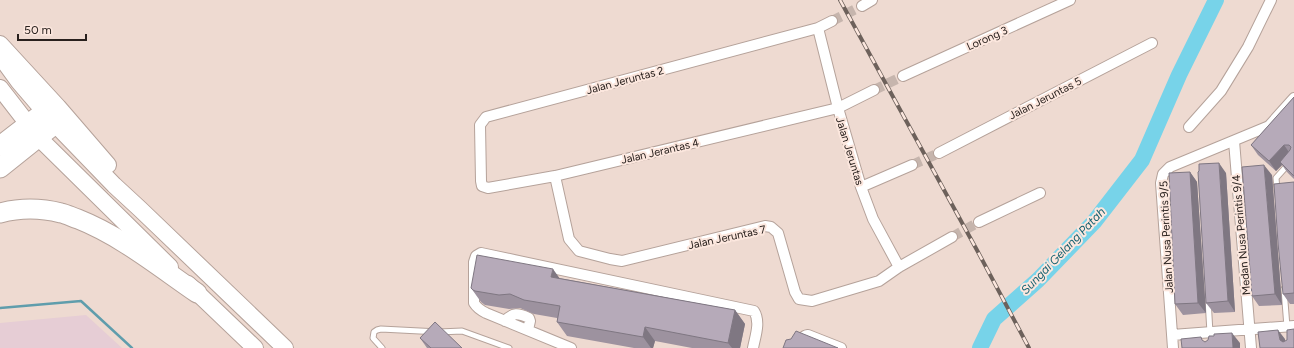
<svg xmlns="http://www.w3.org/2000/svg" width="1294" height="348" font-family="Figtree,sans-serif">
	<style>
		.industrial { fill: #e6cdd5 }
		.lines { fill: none; stroke-linecap: round; stroke-linejoin: round }
		.stream { stroke: #5f9dac; stroke-width: 2.5 }
		.river { stroke: #77d3e9; stroke-width: 16 }
		.street-tunnel { stroke: #c6b5ad; stroke-width: 10; stroke-dasharray: 10 5; stroke-linecap: butt }
		.lane-casing { stroke: #b5a29a; stroke-width: 7 }
		.street-casing { stroke: #b5a29a; stroke-width: 12 }
		.primary-casing { stroke: #b5a29a; stroke-width: 18 }
		.highway-casing { stroke: #b5a29a; stroke-width: 21 }
		.lane { stroke: #fff; stroke-width: 5 }
		.street { stroke: #fff; stroke-width: 10 }
		.primary { stroke: #fff; stroke-width: 16 }
		.highway { stroke: #fff; stroke-width: 19 }
		.rail-casing { stroke: #6d615b; stroke-width: 4 }
		.rail { stroke: #fce7de; stroke-width: 2.5; stroke-dasharray: 8; stroke-linecap: butt }
		.wall { fill: #9d929f }
		.shaded-wall { fill: #7f7782 }
		.building { fill: #b6aab9; stroke: #7f7782 }
		.labels { text-anchor: middle; stroke-width: 4; stroke-linejoin: round; paint-order: stroke }
		.street-label { font-size: 11px; fill: #28201d; stroke: #fce7de }
		.water-label { font-size: 12px; font-style: italic; fill: #166271; stroke: #fce7de }
	</style>
	<rect width="100%" height="100%" fill="#eedad1"/>
	<!-- industrial -->
	<path class="industrial" d="M86,315L122,348H0V323Z"/>
	<g class="lines">
		<!-- stream -->
		<path class="stream" d="M0,308L81,301L132,348"/>
		<!-- river -->
		<path class="river" d="M980,348L994,319L1038,280L1094,222L1142,160L1179,75L1216,0"/>
		<!-- street-tunnel -->
		<path class="street-tunnel" d="M832,21L862,6
			M874,90L903,76
			M912,165L939,153
			M952,237L979,222"/>
		<defs>
			<path id="lane" d="M1277,190L1276,178L1294,158
				M1284,289L1287,327
				M1208,299L1210,333
				M382,348L373,338L374,332L377,330L381,329L439,332L462,331L509,348"/>
			<path id="street" d="M862,6L872,0
				M832,21L818,28L486,117L480,125L481,181L482,186L488,188L555,176L838,108L874,90
				M818,28L838,108L861,187L873,219L899,267
				M903,76L1070,0
				M1189,127L1221,91L1248,47L1271,0
				M1234,141L1251,348
				M939,153L1152,43
				M555,176L569,239L579,251L610,259L622,261L765,226L771,227L778,233L795,292L799,299L812,301L879,281L899,267L952,237
				M861,187L912,165
				M979,222L1040,193
				M505,321C513,312 518,313 529,318L530,321L528,330
				M1172,335L1294,326
				M571,348L486,313C480,310 477,308 474,303V262L476,256L481,253L754,311C761,322 755,337 753,348
				M797,348C800,342 801,336 808,335L841,348
				M1173,348L1161,183L1163,174L1170,167L1269,126L1294,98"/>
			<path id="primary" d="M0,44L58,107L108,165
				M0,56L19,82L55,124L114,185L140,209L285,348
				M0,88L38,137L170,267
				M188,284L255,348"/>
			<path id="highway" d="M0,146L44,112
				M0,168L55,124
				M0,213C19,208 41,208 61,213C66,214 72,217 78,219C121,236 159,267 197,293"/>
		</defs>
		<!-- lane casing -->
		<use href="#lane" class="lane-casing"/>
		<!-- street casing -->
		<use href="#street" class="street-casing"/>
		<!-- primary casing -->
		<use href="#primary" class="primary-casing"/>
		<!-- highway casing -->
		<use href="#highway" class="highway-casing"/>
		<!-- lane -->
		<use href="#lane" class="lane"/>
		<!-- street -->
		<use href="#street" class="street"/>
		<!-- primary -->
		<use href="#primary" class="primary"/>
		<!-- highway -->
		<use href="#highway" class="highway"/>
		<defs>
			<path id="rail" d="M840,0L978,252L1029,348"/>
		</defs>
		<!-- rail casing -->
		<use href="#rail" class="rail-casing"/>
		<!-- rail -->
		<use href="#rail" class="rail"/>
	</g>
	<!-- wall -->
	<path class="wall" d="M1294,97V179L1287,172L1282,165L1276,171L1258,155L1251,145Z
		M1190,172L1197,182L1206,313L1183,315L1175,304Z
		M1226,173L1235,312L1214,313L1206,303Z
		M1272,175L1282,305L1259,306L1252,296Z
		M1294,182V304H1290L1283,294Z
		M559,278L735,310L745,324L740,348H692L655,341L653,348H634L567,336L557,322V318L534,314L520,308L509,309L485,305L481,302L471,288Z
		M420,338L462,348H427Z"/>
	<!-- shaded-wall -->
	<path class="shaded-wall" d="M1284,145L1291,155L1280,162L1282,165L1276,171L1269,161Z
		M1219,163L1226,173L1235,312L1228,301Z
		M1264,165L1272,175L1282,305L1275,294Z
		M1190,172L1197,182L1206,313L1198,303Z
		M553,269L563,283L551,277Z
		M735,310L745,324L740,348H732L728,343Z
		M645,327L655,341L653,348H651L643,337Z
		M1278,330L1285,339L1286,348L1280,340Z
		M1232,333L1240,343V348H1233Z"/>
	<!-- building -->
	<path class="building" d="M1294,97V176L1280,162L1290,150L1291,147L1289,145H1284L1269,161L1251,145Z
		M1219,163L1228,301L1206,303L1198,172L1199,171V164Z
		M1264,165L1275,294L1252,296L1242,167Z
		M1190,172L1198,303L1175,304L1169,173Z
		M1294,182V293L1283,294L1278,243L1274,184Z
		M477,255L553,269L551,277L735,310L728,343L645,327L643,337L557,322L560,306L524,300L510,294L499,295L475,291L473,290L471,288Z
		M435,322L462,348H431L420,338Z
		M1294,329V348H1260L1258,332L1278,330L1280,340L1283,342L1287,340V330Z
		M796,331L838,348H783L786,340L791,339Z
		M1232,333L1233,348H1182L1181,339L1201,337L1202,340L1205,342L1208,340L1209,336H1214V334Z"/>
	<g class="labels">
		<!-- street labels -->
		<g class="street-label">
			<text transform="translate(987 38) rotate(-24)" y="4">Lorong 3</text>
			<text transform="translate(625 80) rotate(-15)" y="4">Jalan Jeruntas 2</text>
			<text transform="translate(1045 98) rotate(-27)" y="4">Jalan Jeruntas 5</text>
			<text transform="translate(660 151) rotate(-13)" y="4">Jalan Jerantas 4</text>
			<text transform="translate(850 151) rotate(73)" y="4">Jalan Jeruntas</text>
			<text transform="translate(1241 235) rotate(-95)" y="4">Medan Nusa Perintis 9/4</text>
			<text transform="translate(727 237) rotate(-12)" y="4">Jalan Jeruntas 7</text>
			<text transform="translate(1166 237) rotate(-93)" y="4">Jalan Nusa Perintis 9/5</text>
		</g>
		<!-- water labels -->
		<g class="water-label">
			<text transform="translate(1063 251) rotate(-46)" y="4">Sungai Gelang Patah</text>
		</g>
	</g>
	<!-- scale -->
	<path d="M18 34v6h68v-6" fill="none" stroke="#28201d" stroke-width="2"/>
	<text x="24" y="34" font-size="12" fill="#28201d" stroke="#fce7de" stroke-width="3" paint-order="stroke">50 m</text>
</svg>
